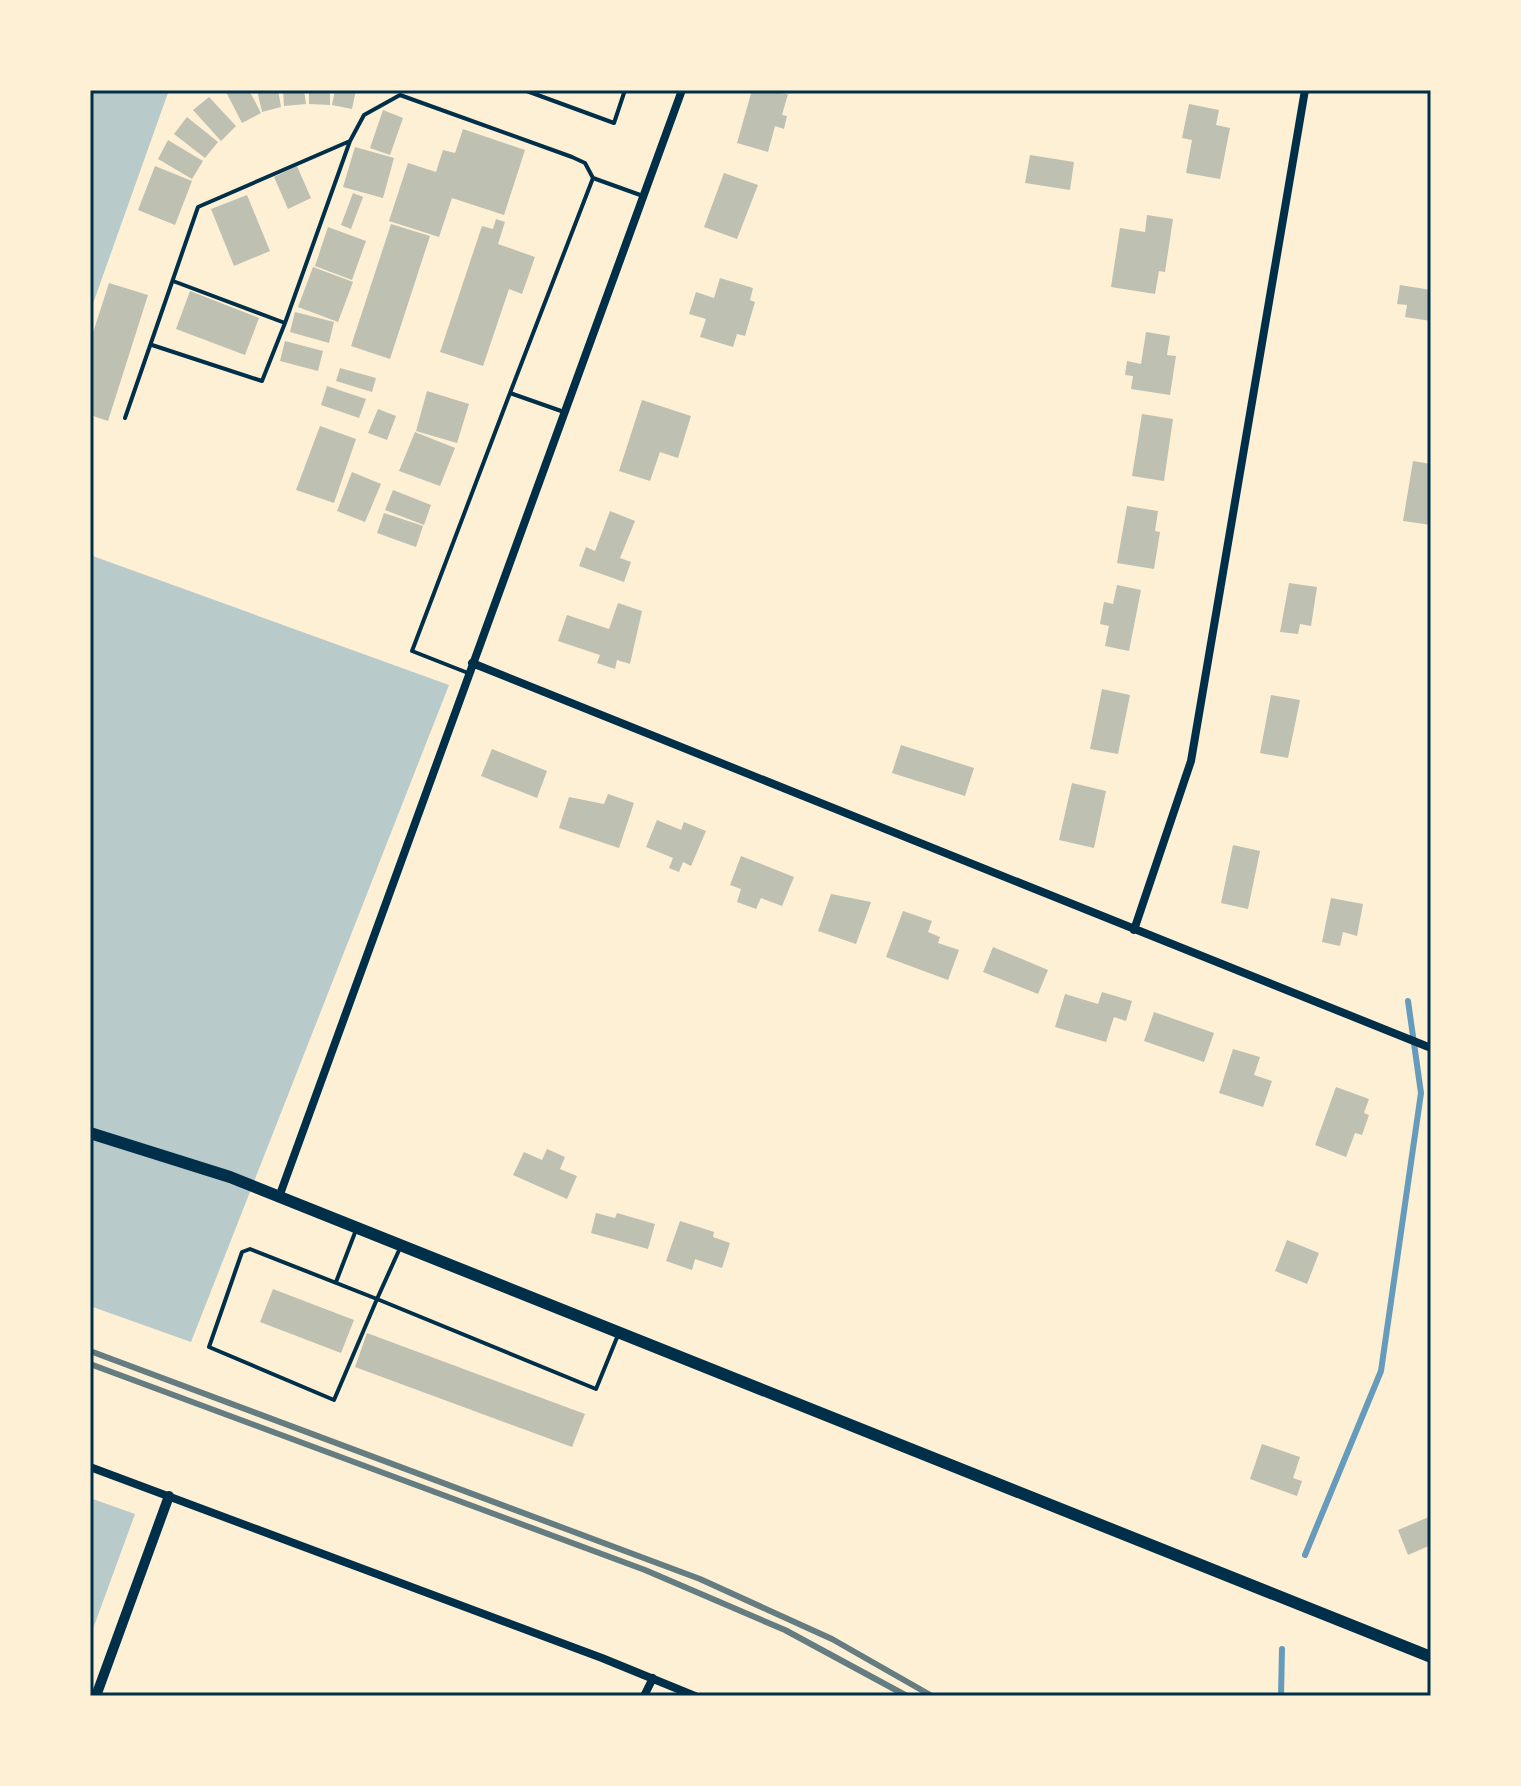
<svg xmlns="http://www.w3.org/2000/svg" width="1521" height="1786" font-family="'Exo 2',sans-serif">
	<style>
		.green { fill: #b9caca }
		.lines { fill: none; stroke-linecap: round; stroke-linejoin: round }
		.stream { stroke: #669bbc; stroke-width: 6 }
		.building { fill: #bec0b2 }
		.service { stroke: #003049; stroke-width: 4 }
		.minor { stroke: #003049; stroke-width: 8 }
		.tertiary { stroke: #003049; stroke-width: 10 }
		.secondary { stroke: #003049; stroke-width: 12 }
		.rail { stroke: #657d81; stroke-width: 6 }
		.neatline { fill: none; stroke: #003049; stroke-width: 3 }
	</style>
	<rect width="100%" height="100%" fill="#fdf0d5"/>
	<!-- green -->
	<path class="green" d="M90,90H169L90,312Z
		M90,555L449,685L191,1342L90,1306Z
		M90,1498L135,1514L90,1637Z"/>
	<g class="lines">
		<!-- stream -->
		<path class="stream" d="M1305,1555L1381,1371L1421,1093L1408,1001
			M1281,1696L1282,1649"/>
	</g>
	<!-- building -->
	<path class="building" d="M225,90H249L261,113L242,123Z
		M257,90H278L281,107L262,112Z
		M283,90H304L306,104L284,106Z
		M309,90H330V105L309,104Z
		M335,90H356L352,109L332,105Z
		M752,90L788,94L782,115L787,116L784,129L775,126L768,152L737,143Z
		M209,97L236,126L221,141L193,110Z
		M1189,104L1219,110L1216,125L1230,128L1220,179L1186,173L1192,140L1182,138Z
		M383,110L403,118L390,155L370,148Z
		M187,117L218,142L205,158L174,134Z
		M463,129L525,150L504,215L452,198L439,237L389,221L408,163L436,172L443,150L455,153Z
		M168,140L203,161L192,179L158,159Z
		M355,147L394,158L383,198L343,187Z
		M1030,155L1074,162L1070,190L1025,183Z
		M155,166L192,181L175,225L138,210Z
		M297,166L311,198L288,209L274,177Z
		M724,173L758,185L737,239L704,227Z
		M353,193L363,197L351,229L341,225Z
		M247,195L270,251L234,266L211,209Z
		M1147,215L1173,219L1165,272L1159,271L1155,294L1111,287L1120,228L1145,232Z
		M496,219L505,222L498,244L535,257L522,294L509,289L483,366L440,352L482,226L493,229Z
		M391,224L430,236L390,359L351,346Z
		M328,227L366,241L352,280L315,266Z
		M313,267L353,282L338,322L298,307Z
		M720,278L753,288L750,300L755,302L745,336L737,334L733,347L700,337L706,319L689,314L696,292L714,298Z
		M109,283L148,295L108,421L90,415V342Z
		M1400,285L1431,290V321L1405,317L1407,305L1397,304Z
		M190,291L259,318L245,355L176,329Z
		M295,312L334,322L329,343L290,332Z
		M1146,332L1170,336L1167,355L1176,356L1170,395L1131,389L1133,376L1125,375L1127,361L1141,364Z
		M285,341L323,351L318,371L280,361Z
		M340,368L376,378L372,392L336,381Z
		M327,386L366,399L359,418L321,405Z
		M427,391L469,404L457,443L416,431Z
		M642,400L691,416L678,458L660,452L650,481L619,471Z
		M378,409L396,416L387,440L368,433Z
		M1142,414L1173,419L1164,481L1132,476Z
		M320,426L356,439L334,503L296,490Z
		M415,432L455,448L440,486L399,471Z
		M1413,461L1431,464V525L1403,521Z
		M352,472L381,484L365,522L337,511Z
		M393,490L431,505L424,525L385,510Z
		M1127,506L1158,511L1155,531L1160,532L1154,569L1117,563Z
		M610,511L635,521L620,558L631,562L624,582L579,566L586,547L595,551Z
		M384,513L423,526L416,547L377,533Z
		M1289,583L1317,587L1311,626L1300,624L1298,634L1280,632Z
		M1117,585L1141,590L1129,651L1105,646L1109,626L1100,624L1104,602L1113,604Z
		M618,603L642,611L630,664L617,660L615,669L597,663L600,655L558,641L567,615L609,629Z
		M1102,689L1130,695L1118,754L1090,749Z
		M1271,695L1300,700L1288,758L1260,753Z
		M901,745L974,768L965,796L892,773Z
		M492,749L547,771L537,798L481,776Z
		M1072,783L1106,791L1094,848L1059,840Z
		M608,794L634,803L619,848L559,828L569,797L604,804Z
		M657,820L681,830L684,822L706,831L691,866L683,862L679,872L669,868L673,858L646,847Z
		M1233,845L1260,851L1248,909L1221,903Z
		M741,856L794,877L782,906L761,898L756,909L737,902L741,889L730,885Z
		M831,894L871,902L856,944L818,931Z
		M1331,898L1363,904L1357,936L1343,932L1340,946L1322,942Z
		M903,911L932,921L928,932L940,937L938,943L959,950L948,980L886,957Z
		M993,947L1048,970L1038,994L983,972Z
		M1102,992L1132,1001L1126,1021L1114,1017L1106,1042L1055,1027L1065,994L1098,1004Z
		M1154,1012L1214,1033L1204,1062L1144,1041Z
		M1233,1049L1260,1057L1254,1075L1272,1081L1263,1107L1219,1093Z
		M1336,1087L1369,1099L1364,1113L1369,1115L1362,1135L1355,1133L1346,1157L1315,1145Z
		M547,1149L565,1157L560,1169L577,1176L567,1199L513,1175L524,1152L542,1160Z
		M596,1213L615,1218L617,1213L655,1224L648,1249L591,1233Z
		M680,1221L714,1232L713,1237L730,1243L722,1268L695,1259L692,1270L666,1261Z
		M1287,1240L1319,1253L1307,1284L1275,1271Z
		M273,1289L354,1320L341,1353L260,1322Z
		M367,1333L585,1414L572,1447L355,1367Z
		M1262,1444L1300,1457L1293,1478L1302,1481L1297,1496L1250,1479Z
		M1431,1516V1545L1408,1555L1398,1530Z"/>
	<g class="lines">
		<!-- service -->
		<path class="service" d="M524,90L614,123L625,90
			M173,281L285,323L350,141
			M152,345L262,381L285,323
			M510,393L593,178L643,196
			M125,418L198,207L350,141L364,115L400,95L572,157L585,163L593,178
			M468,673L412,651L510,393L564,412
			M400,1248L377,1299L596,1389L618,1335
			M250,1249L377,1299L334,1400L209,1347L242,1252Z
			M336,1282L356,1230"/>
		<!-- minor -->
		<path class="minor" d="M472,663L1431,1048
			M1134,930L1191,761L1305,90
			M279,1197L682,90
			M90,1467L602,1658L695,1696
			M644,1696L653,1678"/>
		<!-- tertiary -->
		<path class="tertiary" d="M96,1696L169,1496"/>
		<!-- secondary -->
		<path class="secondary" d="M90,1133L230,1177L1431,1657"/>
		<!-- rail -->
		<path class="rail" d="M90,1351L700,1579L832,1639L932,1696
			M90,1364L645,1570L785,1630L907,1696"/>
	</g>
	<!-- border -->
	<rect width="1521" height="1786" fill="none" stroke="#fdf0d5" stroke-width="184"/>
	<rect x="92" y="92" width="1337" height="1602" class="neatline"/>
</svg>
